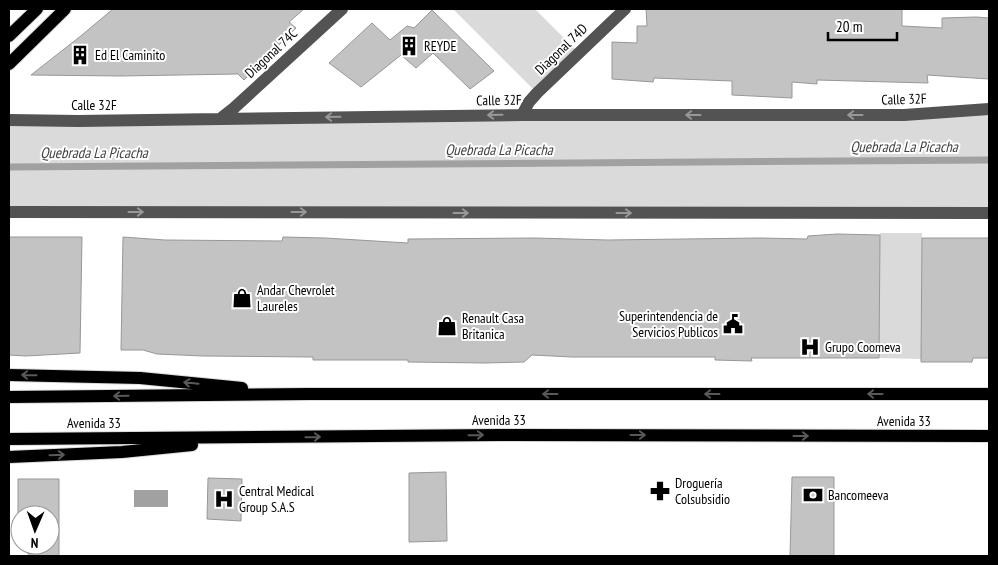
<svg xmlns="http://www.w3.org/2000/svg" width="998" height="565" font-family="'PT Sans Narrow',sans-serif">
	<style>
		.green { fill: #dadada }
		.water { fill: #a1a1a1 }
		.lines { fill: none; stroke-linecap: round; stroke-linejoin: round }
		.stream { stroke: #a1a1a1; stroke-width: 7 }
		.building { fill: #c3c3c3; stroke: #979797 }
		.major-casing { stroke: #dbdbdb; stroke-width: 14 }
		.minor { stroke: #535353; stroke-width: 12 }
		.major { stroke: #000; stroke-width: 12 }
		.oneway { stroke: #989898 }
		.oneway2 { stroke: #595959 }
		.labels { text-anchor: middle; stroke-width: 4; stroke-linejoin: round; paint-order: stroke }
		.poi-label { font-size: 14px; fill: #000; stroke: #fff; text-anchor: start }
		.street-label { font-size: 14px; fill: #000; stroke: #fff }
		.water-label { font-size: 15px; font-style: italic; fill: #424242; stroke: #fff }
	</style>
	<rect width="100%" height="100%" fill="#fff"/>
	<!-- green -->
	<path class="green" d="M453,9H535L579,53L537,93Z
		M989,109V213L9,212V120Z
		M880,233H922L921,359L879,358Z"/>
	<!-- water -->
	<path class="water" d="M134,490H168V507H134Z"/>
	<g class="lines">
		<!-- stream -->
		<path class="stream" d="M9,167L989,160"/>
	</g>
	<!-- building -->
	<path class="building" d="M113,9H304L289,22L296,28L244,80L238,74L121,76L31,75L82,35Z
		M646,9H902V26L942,28V18L976,17L989,18V79L927,75L928,83L817,80V84L792,82V98L732,95V81L654,78L653,82L612,79V42L637,43V26H647Z
		M432,10L494,71L470,89L433,53L416,68L401,55L361,87L329,63L372,23L390,40L407,26L414,28Z
		M837,234L880,235L879,358H751L752,361L715,360V357H572L532,355L524,362L486,363L408,362V360H313V357L203,356L157,354L143,350H121L123,237L165,240L282,241L283,237L325,238L408,243V239L534,238L608,240L760,238L807,239L808,236Z
		M9,237H82L80,353L26,356L9,355Z
		M922,238H989V358H973L972,362H921Z
		M446,472L447,541L409,542V473Z
		M792,477H834V556H790Z
		M208,478L242,479L241,521L207,519Z
		M18,479H59V556H30L21,545H50V515H20V544L18,541Z"/>
	<g class="lines">
		<defs>
			<path id="major" d="M9,36L37,9
				M9,64L65,9
				M9,375L140,378L242,388
				M9,397L309,394H989
				M9,439L499,435L989,436
				M9,457L122,452L192,445"/>
		</defs>
		<!-- major casing -->
		<use href="#major" class="major-casing"/>
		<!-- minor -->
		<path class="minor" d="M522,115L529,102L537,93L625,9
			M220,119L234,108L342,9
			M9,120L78,121L522,115H904L989,109
			M9,212L989,213"/>
		<!-- major -->
		<use href="#major" class="major"/>
	</g>
	<!-- one-way arrows -->
	<defs><path id="oneway-shaft" d="M-6 0H5M1.5-3L5.5 0L1.5 3" fill="none" stroke-width="1.6" stroke-linecap="round" stroke-linejoin="round" transform="scale(1.25)"/></defs>
	<g class="oneway">
		<use href="#oneway-shaft" transform="translate(495 115) rotate(179)"/>
		<use href="#oneway-shaft" transform="translate(693 115) rotate(-180)"/>
		<use href="#oneway-shaft" transform="translate(855 115) rotate(-180)"/>
		<use href="#oneway-shaft" transform="translate(333 117) rotate(179)"/>
		<use href="#oneway-shaft" transform="translate(136 212)"/>
		<use href="#oneway-shaft" transform="translate(299 212)"/>
		<use href="#oneway-shaft" transform="translate(461 213)"/>
		<use href="#oneway-shaft" transform="translate(624 213)"/>
	</g>
	<g class="oneway2">
		<use href="#oneway-shaft" transform="translate(29 375) rotate(-179)"/>
		<use href="#oneway-shaft" transform="translate(191 383) rotate(-174)"/>
		<use href="#oneway-shaft" transform="translate(550 394) rotate(180)"/>
		<use href="#oneway-shaft" transform="translate(712 394) rotate(180)"/>
		<use href="#oneway-shaft" transform="translate(875 394) rotate(180)"/>
		<use href="#oneway-shaft" transform="translate(121 396) rotate(179)"/>
		<use href="#oneway-shaft" transform="translate(476 435) rotate(-1)"/>
		<use href="#oneway-shaft" transform="translate(638 435)"/>
		<use href="#oneway-shaft" transform="translate(801 436)"/>
		<use href="#oneway-shaft" transform="translate(313 437) rotate(-1)"/>
		<use href="#oneway-shaft" transform="translate(57 455) rotate(-2)"/>
	</g>
	<!-- icons -->
	<defs>
		<symbol id="building-bare" viewBox="-9 -9 18 18"><path d="M-4-6H4V6H1V3H-1V6H-4ZM-2.5-4.3h1.7v1.8h-1.7ZM.8-4.3h1.7v1.8H.8ZM-2.5-1h1.7V.8h-1.7ZM.8-1h1.7V.8H.8Z" fill="#000" stroke="#fff" stroke-width="2.5" paint-order="stroke"/></symbol>
		<symbol id="shop-bare" viewBox="-9 -9 18 18"><path d="M-5-2.5h2.3a2.7 3.5 0 0 1 5.4 0H5L5.5 6h-11ZM-1.5-2.5h3a1.5 2.3 0 0 0-3 0Z" fill="#000" stroke="#fff" stroke-width="2.5" paint-order="stroke"/></symbol>
		<symbol id="civic-bare" viewBox="-9 -9 18 18"><path d="M-.6-6.5H3V-4.5H.6V-3L4-1V1h2V6H-6V1h2V-1L-.6-3ZM-1.2 2.5V6h2.4V2.5Z" fill="#000" stroke="#fff" stroke-width="2.5" paint-order="stroke"/></symbol>
		<symbol id="hospital-bare" viewBox="-9 -9 18 18"><path d="M-5-5h3v3.5h4V-5h3V5h-3V1.5h-4V5h-3Z" fill="#000" stroke="#fff" stroke-width="2.5" paint-order="stroke"/></symbol>
		<symbol id="pharmacy-bare" viewBox="-9 -9 18 18"><path d="M-2-6h4v4h4v4h-4v4h-4v-4h-4v-4h4Z" fill="#000" stroke="#fff" stroke-width="2.5" paint-order="stroke"/></symbol>
		<symbol id="bank-bare" viewBox="-9 -9 18 18"><path d="M-6-4H6V4H-6ZM0-2.3a2.3 2.3 0 1 0 0 4.6a2.3 2.3 0 1 0 0-4.6Z" fill="#000" stroke="#fff" stroke-width="2.5" paint-order="stroke"/></symbol>
	</defs>
	<g fill-rule="evenodd">
		<use href="#building-bare" x="395" y="32" width="28" height="28"/>
		<use href="#building-bare" x="66" y="41" width="28" height="28"/>
		<use href="#shop-bare" x="228" y="284" width="28" height="28"/>
		<use href="#civic-bare" x="719" y="310" width="28" height="28"/>
		<use href="#shop-bare" x="433" y="312" width="28" height="28"/>
		<use href="#hospital-bare" x="796" y="333" width="28" height="28"/>
		<use href="#pharmacy-bare" x="646" y="477" width="28" height="28"/>
		<use href="#bank-bare" x="799" y="481" width="28" height="28"/>
		<use href="#hospital-bare" x="210" y="485" width="28" height="28"/>
	</g>
	<g class="labels">
		<!-- poi labels -->
		<g class="poi-label">
			<text x="424" y="51">REYDE</text>
			<text x="95" y="60">Ed El Caminito</text>
			<text x="257" y="295">Andar Chevrolet<tspan x="257" dy="16">Laureles</tspan></text>
			<text x="718" y="321" text-anchor="end">Superintendencia de<tspan x="718" dy="16">Servicios Publicos</tspan></text>
			<text x="462" y="323">Renault Casa<tspan x="462" dy="16">Britanica</tspan></text>
			<text x="825" y="352">Grupo Coomeva</text>
			<text x="675" y="488">Droguería<tspan x="675" dy="16">Colsubsidio</tspan></text>
			<text x="239" y="496">Central Medical<tspan x="239" dy="16">Group S.A.S</tspan></text>
			<text x="828" y="500">Bancomeeva</text>
		</g>
		<!-- street labels -->
		<g class="street-label">
			<text transform="translate(561 49) rotate(-44)" y="5">Diagonal 74D</text>
			<text transform="translate(271 53) rotate(-43)" y="5">Diagonal 74C</text>
			<text transform="translate(904 99) rotate(-2)" y="5">Calle 32F</text>
			<text transform="translate(499 100) rotate(-1)" y="5">Calle 32F</text>
			<text x="94" y="110">Calle 32F</text>
			<text x="499" y="425">Avenida 33</text>
			<text x="904" y="426">Avenida 33</text>
			<text x="94" y="428">Avenida 33</text>
		</g>
		<!-- water labels -->
		<g class="water-label">
			<text x="904" y="152">Quebrada La Picacha</text>
			<text x="499" y="155">Quebrada La Picacha</text>
			<text x="94" y="158">Quebrada La Picacha</text>
		</g>
	</g>
	<!-- border -->
	<rect width="998" height="565" fill="none" stroke="#000000" stroke-width="20"/>
	<!-- north arrow -->
	<g transform="translate(35 530) rotate(182)"><circle r="24" fill="#ffffff" stroke="#999999"/>
	<path d="M0-4L9 19L0 12L-9 19Z" fill="#000000"/>
	<text y="-8" font-size="14" font-weight="bold" text-anchor="middle" fill="#000000">N</text>
	</g>
	<!-- scale -->
	<path d="M828 32v8h69v-8" fill="none" stroke="#000000" stroke-width="2.5"/>
	<text x="836" y="32" font-size="15" fill="#000000" stroke="#ffffff" stroke-width="4" paint-order="stroke">20 m</text>
</svg>
